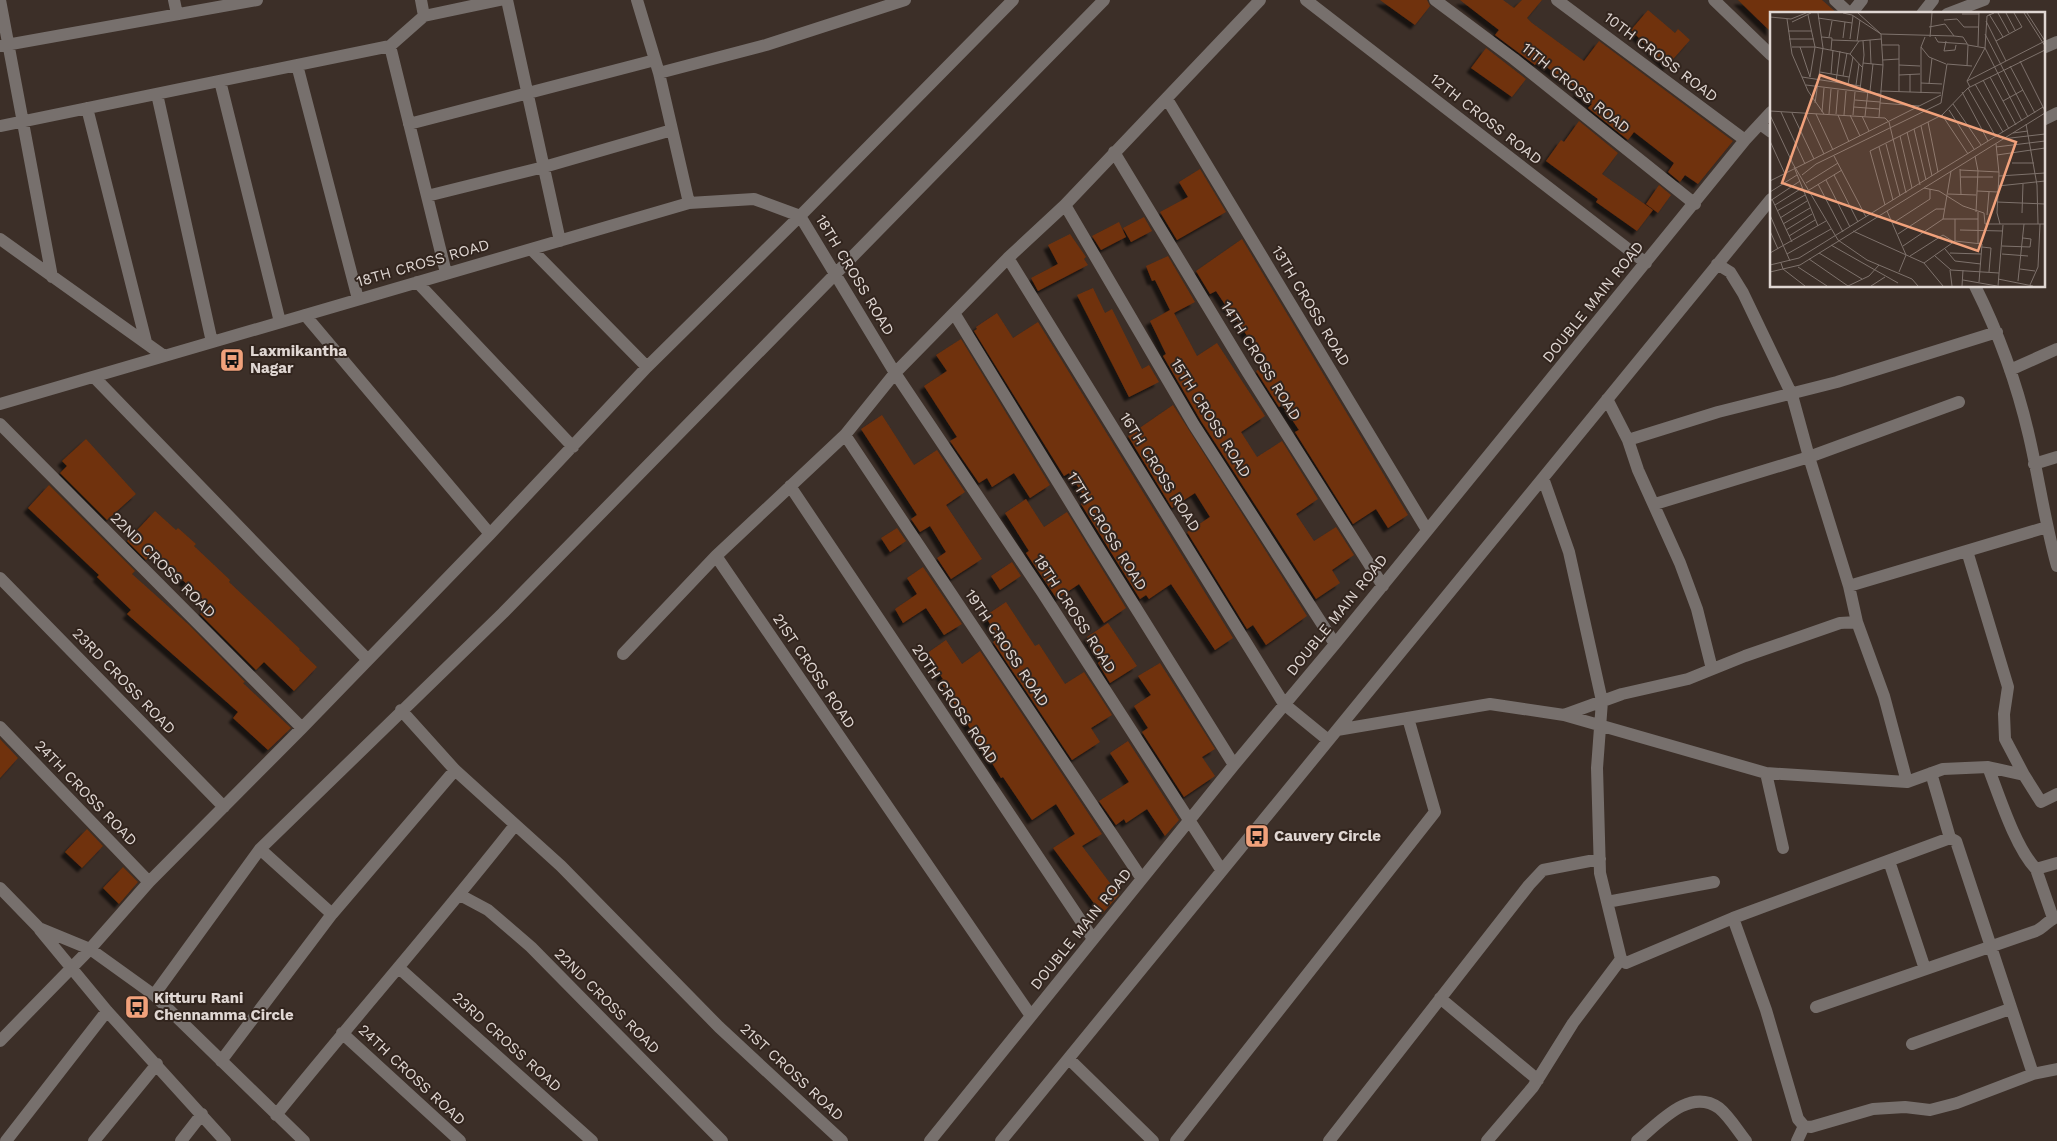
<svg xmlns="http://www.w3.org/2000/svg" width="2057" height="1141" font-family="'Work Sans',sans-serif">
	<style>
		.building { fill: #70310b; filter: url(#shadow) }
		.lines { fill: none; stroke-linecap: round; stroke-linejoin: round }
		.minor { stroke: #77706d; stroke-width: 12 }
		.labels { text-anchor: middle; stroke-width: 4; stroke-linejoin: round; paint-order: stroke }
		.street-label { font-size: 15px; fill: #e0d7d3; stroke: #32251e }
		.poi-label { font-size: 15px; font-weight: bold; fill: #e0d7d3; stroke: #32251e; text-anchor: start }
		.inset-road { fill: none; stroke: #7e726c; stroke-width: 1 }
		.view { fill: #f1a17b; fill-opacity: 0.15; stroke: #f1a17b; stroke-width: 2.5 }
		.inset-edge { fill: none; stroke: #e0d7d3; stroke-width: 2.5 }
	</style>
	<defs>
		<filter id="shadow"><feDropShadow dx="-4.5" dy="4.5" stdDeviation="1" flood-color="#0009"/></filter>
	</defs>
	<rect width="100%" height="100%" fill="#3c2f28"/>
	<!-- building -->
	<path class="building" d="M1380,0H1427L1430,6L1415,25Z
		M1460,0H1503L1514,8L1522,0H1542L1527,18L1532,23L1584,61L1599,41L1733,141L1698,184L1685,175L1680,182L1668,172L1674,163L1634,132L1628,140L1588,108L1592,104L1577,93L1579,90L1538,61L1535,65L1495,35L1499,30Z
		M1738,0H1822L1838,14H1771V32Z
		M1648,10L1675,33L1678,29L1690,40L1667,66L1631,30Z
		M1486,48L1526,79L1512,97L1471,68Z
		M1579,121L1618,153L1602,174L1653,210L1637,231L1596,202L1598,199L1546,161L1561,140L1564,142Z
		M1200,169L1226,212L1177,240L1160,212L1188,197L1179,182Z
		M1659,185L1671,195L1658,213L1646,204Z
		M1144,217L1152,231L1131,242L1123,228Z
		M1119,222L1126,237L1101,250L1092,236Z
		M1070,234L1086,257L1084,259L1088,265L1038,291L1031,278L1058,264L1048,245Z
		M1242,239L1408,515L1388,528L1376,509L1353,524L1295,432L1299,430L1282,405L1279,407L1256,371L1266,365L1229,308L1228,309L1216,291L1210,294L1196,271Z
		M1168,256L1195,302L1174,313L1197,356L1217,343L1265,416L1241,432L1257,457L1282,441L1318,499L1296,514L1314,541L1336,527L1354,555L1332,570L1340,583L1316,599L1201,421L1163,356L1166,354L1150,321L1170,310L1155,280L1152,281L1146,266Z
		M1093,288L1105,313L1112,309L1142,369L1149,365L1159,382L1129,397L1077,295Z
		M997,313L1013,338L1038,322L1233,638L1215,650L1171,584L1149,599L1146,595L1140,599L1081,504L1086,500L1084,496L1069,473L1064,476L974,331L977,329L976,327Z
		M961,339L1050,485L1030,498L1014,473L992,487L987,478L979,483L950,441L957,437L924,386L947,371L936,355Z
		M1173,405L1307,616L1266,645L1253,625L1247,629L1187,532L1210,517L1195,493L1172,508L1128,436Z
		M882,415L914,465L937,450L965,492L946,505L982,559L951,579L937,558L946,552L930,526L920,532L911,519L917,515L861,429Z
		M86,439L136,494L107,520L60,473L67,466L62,461Z
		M49,485L135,571L132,574L189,625L245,682L243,683L291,728L268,750L233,718L238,712L127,614L131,610L97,577L99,575L28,508Z
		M1026,499L1044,527L1067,512L1126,608L1104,623L1079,584L1057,599L1026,553L1029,551L1005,513Z
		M155,511L176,530L178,528L196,544L194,546L230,580L229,582L300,649L299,650L317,667L294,691L264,662L256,670L200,614L209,605L153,552L146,560L127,541Z
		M897,528L906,541L890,552L881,538Z
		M1012,562L1021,576L1000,590L991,576Z
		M923,567L962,624L944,635L926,608L903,623L895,609L917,594L907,578Z
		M1006,602L1035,646L1039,644L1065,684L1084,672L1112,715L1091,728L1100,742L1072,760L993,642L999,638L985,616Z
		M1108,623L1137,666L1110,683L1098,663L1102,660L1087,637Z
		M946,640L962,664L980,651L1102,834L1082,846L1119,895L1102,914L1053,848L1075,834L1056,804L1032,820L1003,777L1001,778L992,763L940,681L943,679L926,654Z
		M1160,663L1215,749L1202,757L1215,776L1184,797L1142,732L1148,728L1134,706L1151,695L1138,676Z
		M0,739L18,758L0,778Z
		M1128,741L1179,820L1165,836L1147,809L1126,823L1124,819L1116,825L1099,801L1129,782L1110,753Z
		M87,829L103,846L82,868L65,852Z
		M123,867L138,882L119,904L103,888Z"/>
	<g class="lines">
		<!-- minor -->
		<path class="minor" d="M0,0L52,277
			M174,0L177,14
			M421,0L424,16
			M507,0L560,241
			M637,0L659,73L689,203
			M1306,0L1646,263
			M1435,0L1514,59L1695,204
			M1557,0L1745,140
			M1714,0L1771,55
			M1835,0L1850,14
			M1851,14L1862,0
			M1922,14L1933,0
			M1947,14L1984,0
			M0,46L257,0
			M390,46L446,273
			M2043,48L2057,42
			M297,65L358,299
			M659,73L766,45L905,0
			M220,81L280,322
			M157,94L212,342
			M1167,99L1427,530
			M87,108L146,342
			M2043,120L2057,113
			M409,124L655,60
			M1760,124L1771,132
			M0,126L390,46L424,16L500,0
			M1114,152L1248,373L1383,586
			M427,196L544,167L672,130
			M1065,205L1194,425L1335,644
			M0,239L164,356
			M531,249L647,367
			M1008,258L1284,704L1328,740
			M1717,264L1730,272L1743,293L1792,395L1809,457L1849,586L1857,622L1884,696L1907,782
			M417,282L573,447
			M1975,286C1999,334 2017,384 2029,436C2039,479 2045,523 2057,566
			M954,313L1094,541L1234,765
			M305,315L490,534
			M2010,370L2057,349
			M94,377L368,660
			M1607,399L1628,440L1638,470L1680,563L1697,609L1712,669
			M0,404L689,203L754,199L800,216L895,373L1042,592L1222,871
			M0,424L302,728
			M845,435L1142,879
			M1628,440L1718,412L1837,382L1997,332
			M2034,464L2057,457
			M790,486L1093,939
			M1655,504L1809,457L1959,402
			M1967,551L2008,687L2004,714L2005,739L2024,775
			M0,578L224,807
			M1849,586L2047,527
			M623,654L716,556
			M401,710L455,770L561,866L719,1027L842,1141
			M1564,715L1622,694L1688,679L1745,656L1840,623L1857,622
			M0,727L149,882
			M1337,730L1490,704L1564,715L1766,773L1907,782L1943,769L1988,767C1999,795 2015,847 2036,869L2057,863
			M1988,767L2024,775L2041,802L2057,794
			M1766,773L1783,848
			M1931,773L1950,838
			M260,849L332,914
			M1889,861L1925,969
			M2036,869L2053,918
			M0,888L39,928L90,949L154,995L304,1141
			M460,895L488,910L531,947L722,1141
			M1607,902L1714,882
			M1733,918L1950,838L1956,841L2033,1074
			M40,930L107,1011L225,1141
			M1621,959L1626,963L1733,918L1766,1010L1798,1119L1804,1126L1797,1141
			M399,968L592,1141
			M154,995L260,849L503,613L1104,0
			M1440,998L1538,1080
			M1816,1007L2036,931C2044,928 2049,919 2057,917
			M1031,1016L716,556L845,435L895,373L1008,258L1065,205L1260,0
			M342,1033L460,1141
			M0,1041L90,949L149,882L302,728L490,534L647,367L800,216L1013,0
			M1912,1044L2010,1009
			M1069,1059L1153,1141
			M221,1061L332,914L455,770
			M276,1115C355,1017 438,923 515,825
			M1804,1126L1811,1127L1873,1109L1905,1107L1930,1110L1957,1103L2033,1074L2057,1069
			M6,1141L107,1011
			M94,1141L157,1064
			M181,1141L202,1114
			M930,1141L1234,765L1335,644L1745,140L1771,112
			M1001,1141L1771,199
			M1176,1141L1435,812L1408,718
			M1329,1141L1529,885L1543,870L1600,859
			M1487,1141L1533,1087L1573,1023L1621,959L1600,873L1597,768L1602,701L1569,552L1543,478
			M1637,1141C1659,1123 1689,1087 1719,1108C1729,1116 1738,1131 1746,1141"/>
	</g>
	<!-- icons -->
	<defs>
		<symbol id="bus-square" viewBox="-11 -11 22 22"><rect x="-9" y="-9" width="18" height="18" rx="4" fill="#f1a17b" stroke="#32251e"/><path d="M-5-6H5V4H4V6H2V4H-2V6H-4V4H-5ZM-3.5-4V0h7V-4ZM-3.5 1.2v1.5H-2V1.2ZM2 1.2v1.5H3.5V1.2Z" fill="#111"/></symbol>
	</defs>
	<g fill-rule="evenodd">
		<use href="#bus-square" x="218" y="346" width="28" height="28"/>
		<use href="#bus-square" x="1243" y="822" width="28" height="28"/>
		<use href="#bus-square" x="123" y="993" width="28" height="28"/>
	</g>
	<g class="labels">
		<!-- street labels -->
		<g class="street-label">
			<text transform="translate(1661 57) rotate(37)" y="5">10TH CROSS ROAD</text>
			<text transform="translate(1576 88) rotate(39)" y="5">11TH CROSS ROAD</text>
			<text transform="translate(1486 119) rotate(38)" y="5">12TH CROSS ROAD</text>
			<text transform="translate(423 263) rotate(-16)" y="5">18TH CROSS ROAD</text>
			<text transform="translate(855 275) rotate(59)" y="5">18TH CROSS ROAD</text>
			<text transform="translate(1593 302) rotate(-51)" y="5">DOUBLE MAIN ROAD</text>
			<text transform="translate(1311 306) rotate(59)" y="5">13TH CROSS ROAD</text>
			<text transform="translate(1261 361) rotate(58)" y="5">14TH CROSS ROAD</text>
			<text transform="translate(1211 418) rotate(58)" y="5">15TH CROSS ROAD</text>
			<text transform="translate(1160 472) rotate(58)" y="5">16TH CROSS ROAD</text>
			<text transform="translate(1107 531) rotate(58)" y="5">17TH CROSS ROAD</text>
			<text transform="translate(163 565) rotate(45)" y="5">22ND CROSS ROAD</text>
			<text transform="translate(1075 614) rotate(57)" y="5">18TH CROSS ROAD</text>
			<text transform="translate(1337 615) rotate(-51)" y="5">DOUBLE MAIN ROAD</text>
			<text transform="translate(1007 648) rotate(56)" y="5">19TH CROSS ROAD</text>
			<text transform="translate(814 671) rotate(56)" y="5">21ST CROSS ROAD</text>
			<text transform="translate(124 681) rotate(46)" y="5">23RD CROSS ROAD</text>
			<text transform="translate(955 704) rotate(56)" y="5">20TH CROSS ROAD</text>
			<text transform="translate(86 793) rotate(46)" y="5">24TH CROSS ROAD</text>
			<text transform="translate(1081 929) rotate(-51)" y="5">DOUBLE MAIN ROAD</text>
			<text transform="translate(607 1001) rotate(45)" y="5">22ND CROSS ROAD</text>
			<text transform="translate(507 1042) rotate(42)" y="5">23RD CROSS ROAD</text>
			<text transform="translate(792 1072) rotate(43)" y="5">21ST CROSS ROAD</text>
			<text transform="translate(412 1075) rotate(43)" y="5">24TH CROSS ROAD</text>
		</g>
		<!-- poi labels -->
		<g class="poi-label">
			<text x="250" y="356">Laxmikantha<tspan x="250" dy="17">Nagar</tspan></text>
			<text x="1274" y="841">Cauvery Circle</text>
			<text x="154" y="1003">Kitturu Rani<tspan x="154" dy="17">Chennamma Circle</tspan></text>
		</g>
	</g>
	<!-- overview -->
	<g transform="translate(1770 12)">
		<rect width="275" height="275" fill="#3c2f28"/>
		<path class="inset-road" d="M73,1L82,3L111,22L184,24L193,25L198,33L215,36L252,109M88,1L111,22L113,53L109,105M228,1L239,21M236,1L245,18M254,1L275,34M257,1L275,29M192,2H209M219,2L233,25M0,5L21,7L36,1M48,6L82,11M17,7L22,42L38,79L54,102M174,8L187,7L194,15H209M216,9L236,49M22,10L41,1M159,15L175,12L184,24M18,19H42M215,22L258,105M52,25L62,26L61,38M59,25L62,9M160,25L162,1M165,25L168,30L197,32M73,26L75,10M19,27H44M80,27L83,4M62,28L89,29M100,28L101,52M87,29L90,8M176,29L174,39L185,38L186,33M226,29L252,15L244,1M112,33H129V80M208,34L209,1M22,35H45L38,3M30,35L40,65M151,35L159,45L176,52M80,42L89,29L111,27M113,48L129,47M250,49L275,99M93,51L113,53M129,53L150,54M197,54L198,33M240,54L265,101M50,60L79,65M61,62L63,38M140,62V80M129,63L150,62M73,64L77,41M32,65L90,74M40,65L45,35L80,42L92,55M220,65L246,113M213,68L239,117M197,69L215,36L217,4L224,1M66,70L70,39M151,71L172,72M78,72L83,45M159,72L162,46M205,72L233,120M36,73L110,82M86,73L89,52M200,75L197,69L275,29M198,76L226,125M90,78L94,43L93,29M100,79L103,52M110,79L171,81M192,80L218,129M151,81V35L155,25M85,88L110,90M233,89L253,78M45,91L53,36L48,1M110,91L149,94M183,92L211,133M84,95L109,97M179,98L204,137M0,99L115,106L119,110L136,181M11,100L35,152M52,100L54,76M22,101L44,147M35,101L54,142M46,102L63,138M59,102L61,77M66,102L68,78M0,103L23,152L68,228L97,248L142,267L148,274M68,103L79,130M74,103L76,79M80,103L90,124M83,103L85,80M172,103L198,142M92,104L99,119M95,104L98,79M158,110L168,160M256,112L267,173L268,212M151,114L162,164M144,117L156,168M137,120L150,173M243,121L258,119M130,124L142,176M232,127L275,122M0,129L15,162M116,132L130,184M226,132L229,161L227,201L230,212M109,135L123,188M226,135L275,129M227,143L275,136M64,144L96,205M205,144L208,159L206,200M242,151H264M24,155L48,214M190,157L191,183M190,158L229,160M32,163L46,152L171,91L177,52L202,54M64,163L88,210M229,164L275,161M191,165H223M56,168L80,215M0,169L171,83M36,171L68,151M48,172L73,220M228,174L275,169M154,176L169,179L193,194L214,201L215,212H275M39,178L72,158M207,179L228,180M0,180L27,163M178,182L206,183M2,187L22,230M0,189L30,169M227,190L275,192M5,193L32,176M115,193L100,139L172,103L198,76L275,38M7,199L35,183M117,199L136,243L129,260M252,201L253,172M0,203L20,249M217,203L219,180M10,206L37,189M185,207H208M123,211L160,187V177M13,212L40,196M16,218L42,202M190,218L233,219M0,219L8,237M83,219L154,251L173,274M128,222L166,197H174M19,224L45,208M185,229L212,232L209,270M208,232V200M61,233L128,271M133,234L173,207L181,159M232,234L260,235L261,227L253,226M212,235L221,236L219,260M175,237L185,249L211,252M0,241L56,209M49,241L92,267M180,241L211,242M17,242L61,217M232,242L258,244M140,244L173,223L184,230M165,244L181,258L229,261M39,247L78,274M11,251L13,257L35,274M154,251L185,229V207H173M0,253L29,246L273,95M28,255L57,274M250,257L265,259M180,258L182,274M0,260L30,253L275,101M228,267L263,274M193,268L227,274M248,269L254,212M260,273L268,255L270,212M78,274L99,264L109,253M101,274L115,265M192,274L193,258M228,274L233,213"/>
		<path class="view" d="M50,63L246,130L208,239L12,171Z"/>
		<rect width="275" height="275" class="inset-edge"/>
	</g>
</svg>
